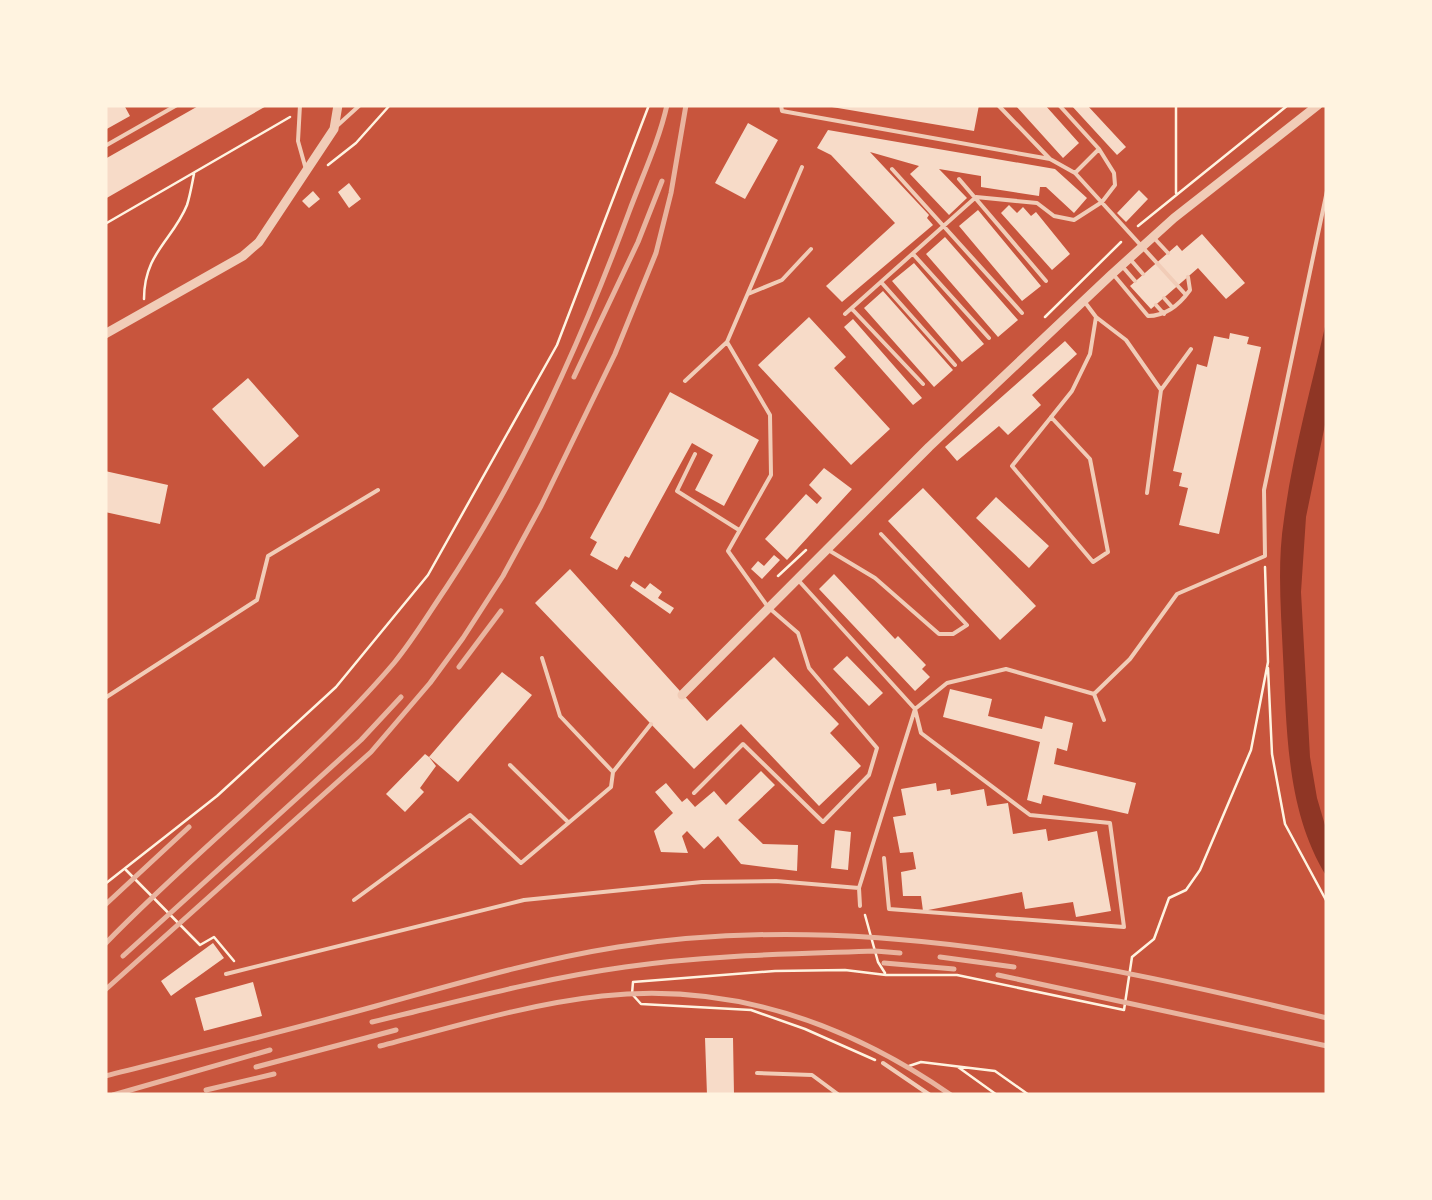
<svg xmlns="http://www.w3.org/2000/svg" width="1432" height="1200" font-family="'Roboto Serif',serif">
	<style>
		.water { fill: #8f3625 }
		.building { fill: #f7dbc8 }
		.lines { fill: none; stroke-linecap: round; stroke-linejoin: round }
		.path { stroke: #fff3e0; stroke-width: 2.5 }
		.service { stroke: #f1ccb7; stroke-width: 4 }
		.minor { stroke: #f1ccb7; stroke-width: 9 }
		.rail { stroke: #e9b49f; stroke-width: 5 }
	</style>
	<rect width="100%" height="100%" fill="#c8553d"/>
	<!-- water -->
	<path class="water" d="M1327,318V415L1306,517L1301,592L1310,757L1317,798L1327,832V877C1286,812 1287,730 1283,656C1281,610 1277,564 1284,519C1293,451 1312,385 1327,318Z"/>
	<!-- building -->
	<path class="building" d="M105,105H124L130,116L105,130Z
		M200,105H268L105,199V159Z
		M820,105H979L974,131Z
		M1015,105H1045L1079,143L1063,158Z
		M1071,105H1087L1126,147L1117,155Z
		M748,123L778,140L745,199L715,183Z
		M828,130L1055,169L1087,198L1074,213L1046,187H1040L1039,196L981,187V176L939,169L967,198L949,215L910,174L919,166L870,152L929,215L927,218L933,225L842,302L826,286L895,223L831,155L817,148Z
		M349,183L361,199L349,208L338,192Z
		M1139,190L1148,199L1126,222L1117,213Z
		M313,191L320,199L309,208L302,201Z
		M1009,205L1017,213L1023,207L1031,216L1036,212L1070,254L1052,270L1001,213Z
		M978,210L1041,286L1022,301L959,226Z
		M1202,234L1245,283L1226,299L1198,268L1151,309L1130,286L1177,245L1182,251Z
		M945,237L1018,320L998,337L926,254Z
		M914,263L984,344L962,362L892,281Z
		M883,291L953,370L934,387L864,308Z
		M809,317L846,357L834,368L890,429L851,465L758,365Z
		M853,319L922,398L913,405L844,327Z
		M1230,333L1249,337L1247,344L1261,347L1219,534L1179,525L1188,488L1179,486L1182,473L1173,471L1197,364L1207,367L1214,336L1229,339Z
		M1065,341L1077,354L1032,395L1041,405L1008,435L999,426L957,461L945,447Z
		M248,378L299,436L264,467L212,409Z
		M670,392L759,440L724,506L695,490L713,455L692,443L629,558L625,556L617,570L590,555L597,542L590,538Z
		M824,468L852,489L787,560L765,539L806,494L817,504L822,498L809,485Z
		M105,471L168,485L160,524L105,512Z
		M923,488L1036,606L1000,640L888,521Z
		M996,497L1049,546L1029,568L976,518Z
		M774,555L780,560L762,579L751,569L758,561L764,566Z
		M570,569L707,721L774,657L839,724L830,733L861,766L819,806L741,724L694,769L535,603Z
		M834,574L895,639L898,636L926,665L922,669L930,677L915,691L819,589Z
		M633,581L645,589L650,583L662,592L658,598L674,608L670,614L630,586Z
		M847,656L883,693L869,706L833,669Z
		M502,672L532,695L458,782L429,757L436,766L420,788L424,792L405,812L386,794L425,754L429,757Z
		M950,689L992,699L988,716L1042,729L1045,716L1073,723L1067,751L1057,748L1054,764L1136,783L1128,814L1043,795L1041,804L1027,800L1040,742L943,717Z
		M761,771L775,785L738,820L763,844L798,845L797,871L741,864L718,836L704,849L687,831L682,836L688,853L661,852L654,831L673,813L655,792L666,783L682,802L687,798L695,807L714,791L726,805Z
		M936,783L937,791L950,789L951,795L984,789L987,806L1008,803L1013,834L1046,829L1048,841L1097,831L1111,911L1076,917L1073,902L1025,909L1022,892L923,911L921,896H903L901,872L916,869L913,852L900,853L893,817L906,815L901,789Z
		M835,830L851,832L848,870L831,868Z
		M213,943L224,958L171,996L161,981Z
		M253,982L262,1016L204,1031L195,998Z
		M705,1038H733L734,1095H707Z"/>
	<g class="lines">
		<!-- path -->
		<path class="path" d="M1176,105V193
			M328,165L356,143L390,105
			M105,224L290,117
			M1138,226L1288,105
			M144,299C144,253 173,240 187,205C190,196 192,184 194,174
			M1045,317L1121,242
			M778,576L806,550
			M1268,668L1272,754L1285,824L1327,902
			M126,870L200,945L214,937L234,961
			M105,884L217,796L336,687L428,575L557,345L649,105
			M865,915L878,962L885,973
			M875,1060L805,1029L751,1010L641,1004L632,994L633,982L775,971L845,970L886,975H957L1124,1010L1132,957L1154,939L1169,898L1186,890L1200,870L1251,750L1268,662L1265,567
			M958,1067L997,1095
			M911,1070L909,1066L921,1062L995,1071L1029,1095"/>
		<!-- service -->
		<path class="service" d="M300,105L298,141L305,166
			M781,105L782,111L1050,159L1075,173L1186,295
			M998,105L1050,159
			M1059,105L1099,149L1075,173
			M338,125L360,105
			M105,146L177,105
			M892,169L1022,313
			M959,179L1046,281
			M1154,238L1168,253
			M913,254L989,338
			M1130,259L1143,274
			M1122,266L1135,281
			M1113,274L1148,316C1166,316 1180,304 1190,290L1188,277
			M881,282L955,365
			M748,294L782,280L811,249
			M1164,298L1172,307
			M1156,305L1164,314
			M852,309L923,384
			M845,314L976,197L1037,203L1054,216L1074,220L1102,202L1115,185L1114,173L1099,149
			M1096,317L1126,340L1161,390L1147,493
			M685,381L727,342
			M1161,390L1191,349
			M1051,417L1090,459L1108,552L1093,562L1012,466L1072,391L1090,354L1096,317L1084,301
			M695,454L677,491L739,530
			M830,551L875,578L939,634H953L967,625L881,534
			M799,581L915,709L921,733L1030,815L1110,823L1124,927L889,909L884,858
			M542,658L560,716L613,772
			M1094,694L1130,659L1177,594L1265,556L1264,490L1327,191
			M105,698L257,600L268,556L378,490
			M510,765L567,821
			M694,793L743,744L823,822L869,775L877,748L809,668L798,633L768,607L728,551L771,475L770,415L727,342L802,167
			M354,900L470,815L521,863L611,787L613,772L651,724
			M860,906L859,888L915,709L947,683L1006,669L1094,694L1104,720
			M226,974L524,900L702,882L776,881L859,888
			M883,1063L930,1095
			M757,1073L812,1075L839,1095"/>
		<!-- minor -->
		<path class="minor" d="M105,334L243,256L259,242L334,129L338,105
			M682,695L929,447L1112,274L1174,218L1318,105"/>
		<!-- rail -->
		<path class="rail" d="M574,377L638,242L662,181
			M459,667L501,611
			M105,905L189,827
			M105,944C198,848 307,765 394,663C413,640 429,613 446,588C522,473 581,342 629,212C642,177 659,141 667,105
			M123,956L361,740L401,697
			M940,957L1014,967
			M884,963L954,969
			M998,975L1327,1046
			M105,990L371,752L430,683L463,638L503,576L541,506L615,354L656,253L671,193L686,105
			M372,1022C456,1002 539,979 625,967C708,955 792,954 875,951L900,953
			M380,1046C453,1027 528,1004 602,996C731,982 847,1023 951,1095
			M256,1067L396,1030
			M105,1076C196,1053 286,1031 376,1006C456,984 536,960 618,947C857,909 1096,963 1327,1018
			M206,1090L274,1074
			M113,1095L270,1050"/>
	</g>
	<!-- border -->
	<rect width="1432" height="1200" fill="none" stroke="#fff3e0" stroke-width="215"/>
</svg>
